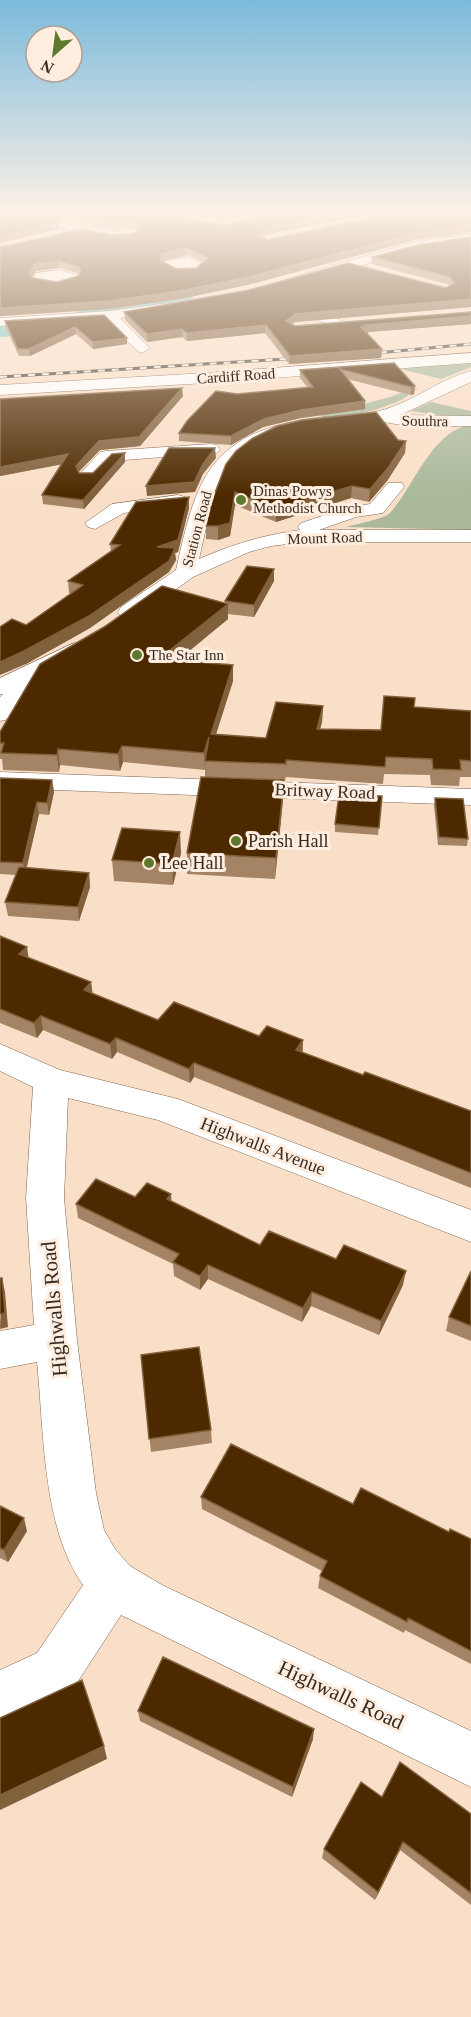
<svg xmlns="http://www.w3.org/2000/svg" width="471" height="2017" font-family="'Times New Roman',serif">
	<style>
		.green { fill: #aab99a }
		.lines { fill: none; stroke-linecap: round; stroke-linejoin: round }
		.river { fill: #79c4c7; fill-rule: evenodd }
		.minor-casing { stroke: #7d6551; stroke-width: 1 }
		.major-casing { stroke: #7d6551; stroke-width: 1 }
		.minor { fill: #fff; fill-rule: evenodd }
		.major { fill: #fff; fill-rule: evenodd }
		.rail-casing { stroke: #4a3f34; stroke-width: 3 }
		.rail { stroke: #ffeee0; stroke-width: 2; stroke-dasharray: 7; stroke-linecap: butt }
		.wall { fill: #a48464; fill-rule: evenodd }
		.shaded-wall { fill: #81603c }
		.building { fill: #4d2900; stroke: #81603c; stroke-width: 1.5; fill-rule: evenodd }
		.poi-dot { fill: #5c792e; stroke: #ffeee0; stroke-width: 2 }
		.labels { text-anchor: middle; stroke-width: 6; stroke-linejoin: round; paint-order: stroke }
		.far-street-label { font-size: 15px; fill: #352b22; stroke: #ffeee0 }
		.far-poi-label { font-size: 15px; fill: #352b22; stroke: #ffeee0; text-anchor: start }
		.street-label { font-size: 18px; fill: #352b22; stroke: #ffeee0 }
		.poi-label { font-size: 18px; fill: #352b22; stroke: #ffeee0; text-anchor: start }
		.near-street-label { font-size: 21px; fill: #352b22; stroke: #ffeee0 }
	</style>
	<rect width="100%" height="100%" fill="#fadfc8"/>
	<!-- green -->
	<path class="green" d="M471,362V367L441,379L404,370V368Z
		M413,388L417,389C411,392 407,397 401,400C382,409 339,422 319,416L390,397Z
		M431,402L471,411V416H445L411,411Z
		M471,425V530L346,527C356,524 384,519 390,513C414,487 432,430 471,425Z"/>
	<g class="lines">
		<!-- river -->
		<path class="river" d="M183,287L192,289L195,294L192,299L117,312L73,332L0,337V321L68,316L101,301Z"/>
		<defs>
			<path id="minor" d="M52,219L111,232H125L131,236C119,247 65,229 48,224L46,222Z
				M471,234V242L417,250L310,280L303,276L305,273L416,242Z
				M187,257L206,266C195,278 172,277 162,265L163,262Z
				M58,270L78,275L80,278L78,281L57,287L34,283L32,280L36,273Z
				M288,299L329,313L345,324L338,328L283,306L281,303Z
				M168,303L173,304L175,307L173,310L120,318L150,348L142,353L137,351L105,319L0,326V318L109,311Z
				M471,371V382L400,415L471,416V426L413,427L378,421L301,430L276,436L252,448L234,462L224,476L208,519L199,559C233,544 264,535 300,530L298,527L301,523L346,508L370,504L388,483H402L404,487L383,513L356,517L319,530H471V542H304L271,546L249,552L193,577L137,617L129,619L121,617L118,612L121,607L176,570C195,485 206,437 302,420C329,415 357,417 383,410C414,401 440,379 471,371Z
				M211,444L217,445L220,449L217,453L111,461C102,471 95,484 80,480L78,476L100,452L106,451Z
				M178,495L185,497L188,501L185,505L124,513L95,529L88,527L85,523L112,504Z
				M74,643L82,645L86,650L82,655L38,680L9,719L0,721V697L3,694H0V678Z
				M0,772L471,789V805L0,788Z
				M0,1044L60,1070L178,1099L471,1210V1242L158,1120L68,1098L64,1198L77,1340L96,1493L104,1530L115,1549L130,1566L162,1585L471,1731V1787L121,1615L73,1689L0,1723V1670L37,1653L83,1585C42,1528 44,1430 37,1362L0,1369V1331L34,1325L26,1198L33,1087L0,1071Z"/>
			<path id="major" d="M471,353V363L206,383L0,395V385L206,373Z"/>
		</defs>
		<!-- minor casing -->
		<use href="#minor" class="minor-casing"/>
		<!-- major casing -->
		<use href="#major" class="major-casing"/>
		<!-- minor -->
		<use href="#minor" class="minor"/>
		<!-- major -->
		<use href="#major" class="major"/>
		<defs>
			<path id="rail" d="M366,354L471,344
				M0,377L301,358"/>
		</defs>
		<!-- rail casing -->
		<use href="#rail" class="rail-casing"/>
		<!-- rail -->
		<use href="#rail" class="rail"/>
	</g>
	<!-- wall -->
	<path class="wall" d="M0,214H161L266,235L262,238L267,240L471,214V232L415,240L247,285L180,299L109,309L0,316V247L111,235L133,234L137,231L133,229L111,230L62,218L57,221L59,229ZM187,255L202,262L196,268L177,269L165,263L162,261ZM59,268L80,274L78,276L57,282L32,277L36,271Z
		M186,214H255L222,220Z
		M471,237V307L295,322L292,324L295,326L471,312V324L368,332V334L382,349L381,358L289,364L265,333L187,341L182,337L147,342L125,320L124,312L446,288L450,286V285L372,264V257Z
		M104,315L127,344L93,349L76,334L30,356H19L6,328L5,321Z
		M394,363L415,386L414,394L411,395L347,379L365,409L301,418L263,427L231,445L179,441V433L237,394L307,387L300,378V370Z
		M183,396L140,446L100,450L79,472V473H93L125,462L84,509L43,504L42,495L61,464L0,476V399Z
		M398,440L406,441L405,453L387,481L369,502L351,498L276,522L235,505L230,536L218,540L206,539V526L226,464Z
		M189,508L178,552L175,553L176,560L169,572L90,628L26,664V625L71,594L69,593L68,581L111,551L110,544Z
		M274,569V581L254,617L228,614V619L177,661L233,665V681L216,734L266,738L323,706L322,722L320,729L381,730L414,707L471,711V777H460L459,786L431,785L430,775L384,774L383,784L286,777L285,780H284L283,800L275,879L187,874V853L205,777V768V770L123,762L120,771L60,765L59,772L3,770L2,759H0V732L225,603V601Z
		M0,778L52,780L54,792L49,815L39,814L26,868L89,873L90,887L79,921L8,916L5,902L16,875L0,874Z
		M382,796L378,835L335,832V824Z
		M435,798L468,839L467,846L438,845L434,806Z
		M181,853L173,885L114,881L112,860Z
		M0,936L29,958L91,982L92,994L158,1020L259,1036L303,1040V1053L363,1075L471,1111V1188L194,1077L190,1083L117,1052L112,1059L43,1030L37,1038L0,1023Z
		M135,1197L171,1202L260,1245L336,1259L403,1285L379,1335L311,1306L302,1322L208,1279L200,1290L174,1276L173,1264L78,1218L76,1204Z
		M471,1271V1341L446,1331L449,1317Z
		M141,1355L211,1430L212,1443L151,1452Z
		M201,1497L353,1504L449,1532L471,1539V1664L405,1630L404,1633L318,1588L320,1576L322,1571L202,1509Z
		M0,1506L27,1531L8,1562L0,1558Z
		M138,1711L313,1739L292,1797L140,1721Z
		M382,1797L471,1814V1905L400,1850L375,1900L322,1858L324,1849Z"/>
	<!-- shaded-wall -->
	<path class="shaded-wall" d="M57,214H61L62,218L53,223L59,222V229L0,243V236L52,217Z
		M222,214H255L222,220Z
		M336,214H368L266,235L258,242V235L266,228Z
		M471,225V232L415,240L247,285L180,299L109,309L0,316V308L416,233Z
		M186,248L187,255L161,261L160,267L161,254Z
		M58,261L59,268L36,271L30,281L29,274L35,264Z
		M471,299V307L295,322L286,329V321L295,314Z
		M471,316V324L368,332V334L361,327L366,325Z
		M266,325L265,333L187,341V333Z
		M75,327L76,334L30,356L29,349Z
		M182,329V337L147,342V334Z
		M127,338V344L93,349V342Z
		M382,349L381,358L289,364L290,356Z
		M415,386L414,394L411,395V387Z
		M182,388L183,396L140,446L100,450L76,474V466L99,441Z
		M365,401V409L301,418L263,427L231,445V436L264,419L301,410Z
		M406,441L405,453L387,481L369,502L370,489Z
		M215,448L216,458L203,474L195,492L147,496L146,486L203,464Z
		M125,453V462L84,509L83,500Z
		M68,454L69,463L0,476V467Z
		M352,486L351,498L276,522V509Z
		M235,492V505L230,536L218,540V526Z
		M189,497V508L178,552L175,553L176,560L169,572L90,628L26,664L0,675V662L157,547Z
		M274,569V581L254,617V605Z
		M228,604V619L160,675L159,659Z
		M233,665V681L211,750V734Z
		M323,706L322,722L316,745L317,729Z
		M209,737L205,761V770L204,753Z
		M122,746L123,762L120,771L118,754Z
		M58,749L60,765L59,772L57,755Z
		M52,780L54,792L49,815L47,803Z
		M284,780L283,800L275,879L276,858Z
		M37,802L39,814L25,875L23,863Z
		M180,832L181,853L173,885L172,864Z
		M89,873L90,887L79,921L78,907Z
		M27,947L29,961L19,954Z
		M91,982L93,996L84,990Z
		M41,1016L43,1030L37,1038L34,1023Z
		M116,1038L117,1052L112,1059L110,1044Z
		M303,1040L302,1054L296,1050Z
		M194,1063V1077L190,1083L189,1069Z
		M171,1194L172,1208L167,1199Z
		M208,1265V1279L200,1290V1276Z
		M406,1271L403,1285L379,1335L381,1321Z
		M2,1278L5,1292L8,1327L0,1329Z
		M312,1292L311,1306L302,1322L303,1308Z
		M24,1518L27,1531L8,1562L4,1550Z
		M314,1729L313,1739L292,1797L293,1787Z
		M104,1746L107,1759L0,1810V1795Z
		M403,1842L400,1850L375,1900L378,1892Z"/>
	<!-- building -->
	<path class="building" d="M0,214H57L52,217L59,222L0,236Z
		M72,214H161L222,225L277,214H336L266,228L258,235L267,240L388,214H471V225L416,233L248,277L179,291L108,301L0,308V247L83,229L111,235L133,234L141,227L133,222L111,223ZM186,248L208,258L196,268L177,269L165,263L160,259L161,254ZM58,261L79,267L81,272L78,276L57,282L33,278L29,274L35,264Z
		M471,237V299L295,314L286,321L295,326L471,312V316L366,325L368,326L361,327L382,349L290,356L266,325L187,333L182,329L147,334L124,312L249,290L348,263L446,288L454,283L450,277L372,257L418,245Z
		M104,315L127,338L93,342L75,327L29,349H18L5,321Z
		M394,363L415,386L411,387L340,369L365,401L301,410L264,419L231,436L179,433L187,421L216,391L237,394L313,387L300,370Z
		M182,388L139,437L99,441L76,466L79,473H93L112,454L125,453L83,500L42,495L68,454L0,467V399Z
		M376,412L398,440L406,441L388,468L370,489L352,486L276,509L235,492L230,523L218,526H206L210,506L226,464L236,451L253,438L277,426L302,420Z
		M169,448H215L203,464L194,482L146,486Z
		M189,497L178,540L157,547L175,548L169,561L89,616L24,651L0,662V627L12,619L26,625L83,585L68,581L120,545L110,544L136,502Z
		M247,566L274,569L254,605L225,601Z
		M162,586L228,604L159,659L233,665L211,734L266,738L276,702L323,706L317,729L381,730L384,696L415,698L414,707L471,711V761L460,760L461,770L433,769L432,759L386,757L385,767L286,760V764L205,761L209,737L204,753L122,746L118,754L58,749L57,755L1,753L4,743H0V732L40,664L104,627Z
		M201,777L284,780L276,858L187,853Z
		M0,778L52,780L47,803L37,802L23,863L0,862Z
		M339,795L382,796L379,828L335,824Z
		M435,798L463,799L468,839L439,837Z
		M122,828L180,832L172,864L112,860Z
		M19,867L89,873L78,907L5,902Z
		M0,936L27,947L19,954L91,982L84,990L158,1020L174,1002L259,1036L267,1026L303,1040L296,1050L363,1075L365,1072L471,1111V1173L194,1063L189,1069L116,1038L110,1044L41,1016L34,1023L0,1009Z
		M96,1179L135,1197L147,1183L171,1194L167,1199L260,1245L269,1231L336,1259L344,1245L406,1271L381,1321L312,1292L303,1308L208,1265L200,1276L173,1262L179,1254L76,1204Z
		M471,1271V1326L449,1317Z
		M0,1278H2L5,1313L0,1314Z
		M199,1347L211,1430L149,1439L141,1355Z
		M231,1444L353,1504L361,1488L449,1532L450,1529L471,1539V1651L408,1618L407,1622L320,1576L327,1561L201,1497Z
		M0,1506L24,1518L4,1550L0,1548Z
		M163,1657L314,1729L293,1787L138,1711Z
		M82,1680L104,1746L0,1795V1718Z
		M400,1762L471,1814V1893L403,1842L378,1892L324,1849L361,1782L382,1797Z"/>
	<!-- sky -->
	<linearGradient id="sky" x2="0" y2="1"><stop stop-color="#7bbadb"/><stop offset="0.43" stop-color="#fdf1e6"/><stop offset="1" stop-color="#fdf1e6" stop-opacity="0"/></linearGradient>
	<rect width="471" height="496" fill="url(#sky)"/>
	<!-- markers -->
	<g class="poi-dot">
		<circle cx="241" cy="500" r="6"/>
		<circle cx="137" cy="655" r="6"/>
		<circle cx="236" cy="841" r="6"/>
		<circle cx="149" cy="863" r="6"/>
	</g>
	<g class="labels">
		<!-- far-street labels -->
		<g class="far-street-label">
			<text transform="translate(236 376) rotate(-4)" y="5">Cardiff Road</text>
			<text transform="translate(425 421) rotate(1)" y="5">Southra</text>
			<text transform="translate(197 529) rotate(-75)" y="5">Station Road</text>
			<text transform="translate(325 538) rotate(-2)" y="5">Mount Road</text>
		</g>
		<!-- far-poi labels -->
		<g class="far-poi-label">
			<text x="253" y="496">Dinas Powys<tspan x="253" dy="17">Methodist Church</tspan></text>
			<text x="149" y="660">The Star Inn</text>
		</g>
		<!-- street labels -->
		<g class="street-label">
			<text transform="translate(325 791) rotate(2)" y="6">Britway Road</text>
			<text transform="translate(263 1146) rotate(21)" y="6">Highwalls Avenue</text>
		</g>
		<!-- poi labels -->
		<g class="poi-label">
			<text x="248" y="847">Parish Hall</text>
			<text x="161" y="869">Lee Hall</text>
		</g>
		<!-- near-street labels -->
		<g class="near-street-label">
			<text transform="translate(54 1309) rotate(-95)" y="7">Highwalls Road</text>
			<text transform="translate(341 1695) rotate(25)" y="7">Highwalls Road</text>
		</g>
	</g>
	<!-- north arrow -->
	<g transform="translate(54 54) rotate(208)"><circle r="28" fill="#ffeee0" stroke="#aea094" stroke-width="1.5"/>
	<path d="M0-4.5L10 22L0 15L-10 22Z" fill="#5c792e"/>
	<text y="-9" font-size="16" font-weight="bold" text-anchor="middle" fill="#352b22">N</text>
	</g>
</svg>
